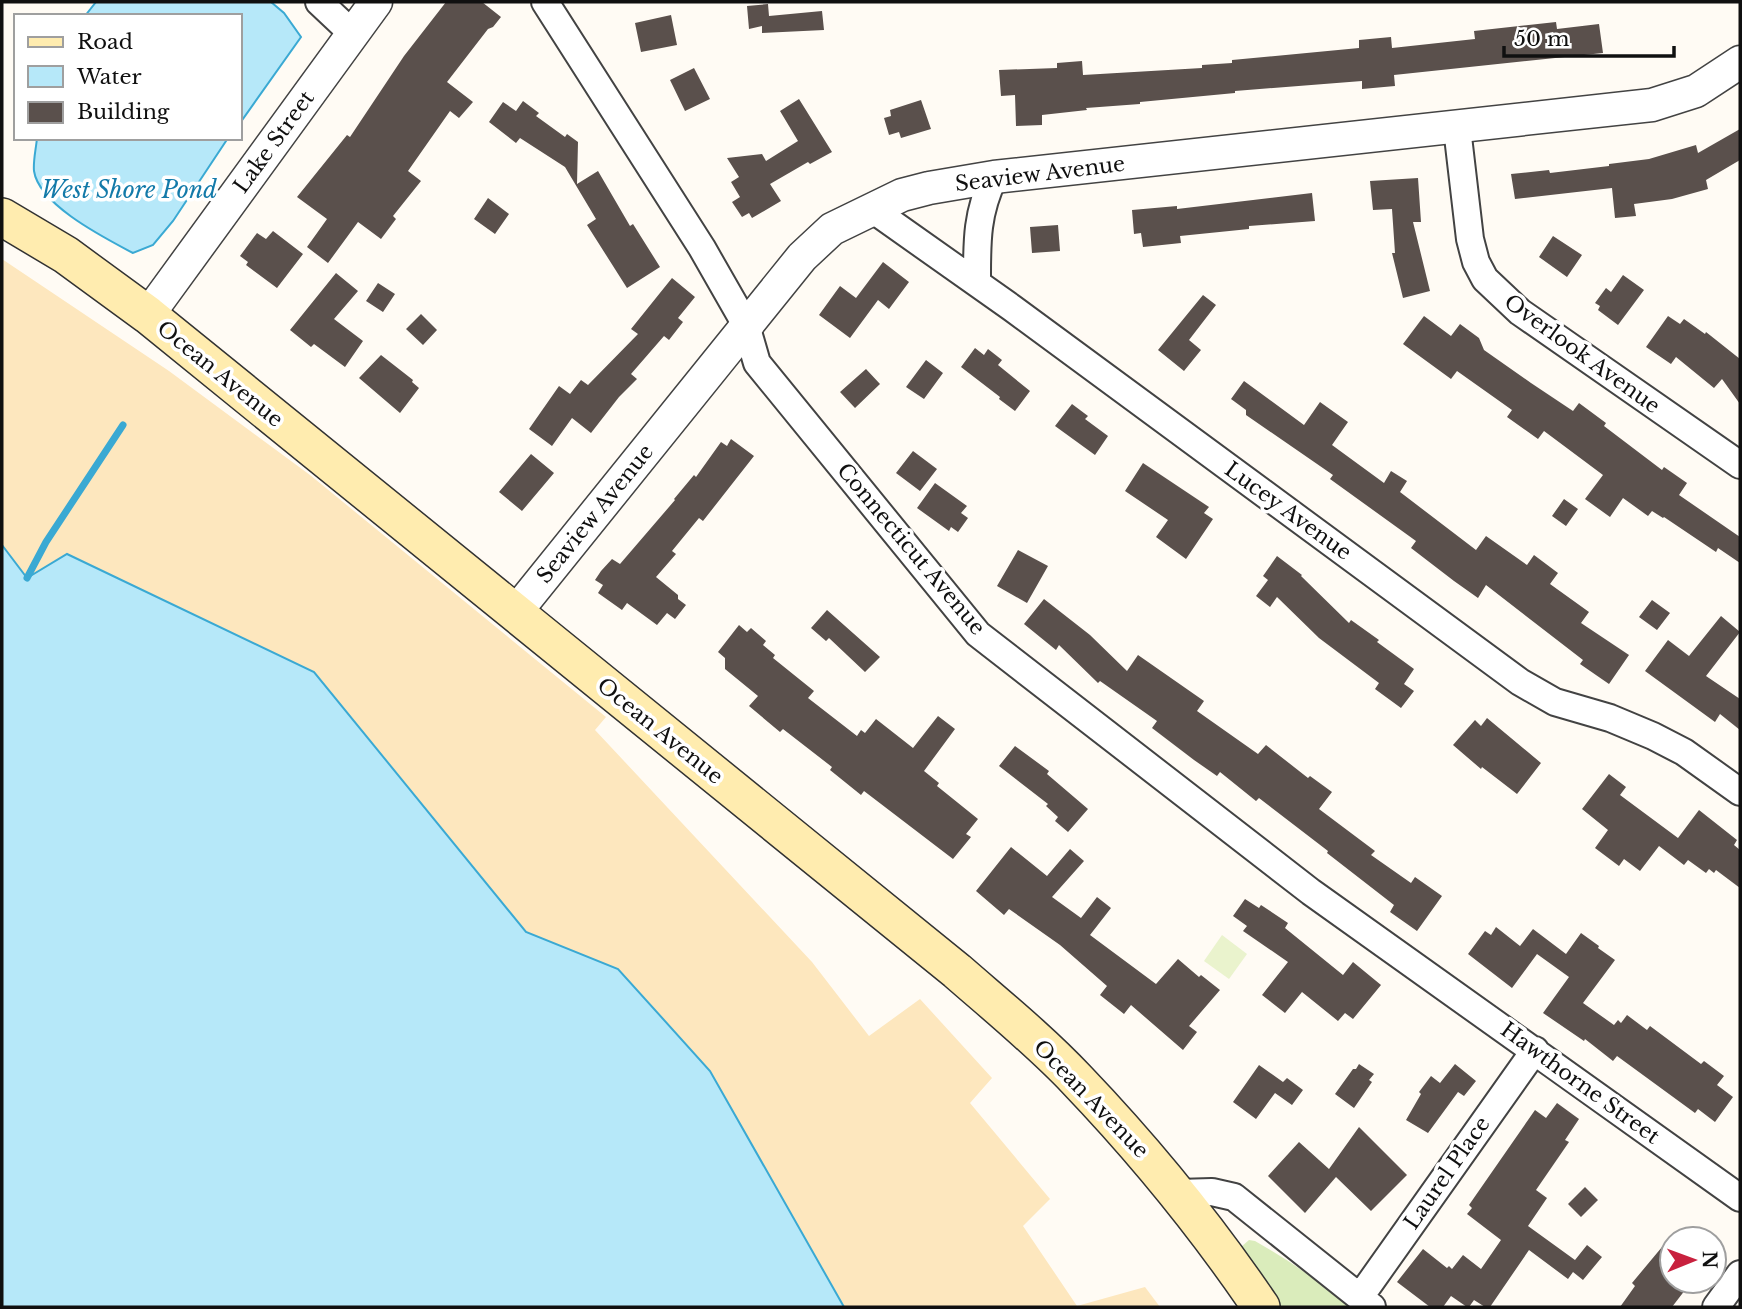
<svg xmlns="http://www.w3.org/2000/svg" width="1742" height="1309" font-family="'Libre Baskerville',serif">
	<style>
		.green { fill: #daecbb }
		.sand { fill: #fde7be }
		.pitch { fill: #eaf3cd }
		.water { fill: #b6e8f9; stroke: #3aa9d3; stroke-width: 2 }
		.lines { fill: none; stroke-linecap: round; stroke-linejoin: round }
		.stream { stroke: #3aa9d3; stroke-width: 7 }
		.building { fill: #5a504c }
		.minor-casing { stroke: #434343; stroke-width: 30 }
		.tertiary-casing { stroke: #434343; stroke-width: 35 }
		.secondary-casing { stroke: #323232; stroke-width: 40 }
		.minor { stroke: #fff; stroke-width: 26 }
		.tertiary { stroke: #fff; stroke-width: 32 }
		.secondary { stroke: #ffecaf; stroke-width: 37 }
		.labels { text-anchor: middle; stroke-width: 7; stroke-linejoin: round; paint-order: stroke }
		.street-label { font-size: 21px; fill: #101010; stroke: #fff }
		.water-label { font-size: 23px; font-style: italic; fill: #137aa9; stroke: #fff }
	</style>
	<rect width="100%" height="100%" fill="#fffbf4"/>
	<!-- green -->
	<path class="green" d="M1249,1240L1255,1241C1289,1260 1320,1282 1350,1307H1279L1242,1254L1241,1247Z"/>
	<!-- sand -->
	<path class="sand" d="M2,259L169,371L310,475L606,717L595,730L812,962L869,1036L920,999L992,1078L970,1103L1050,1199L1023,1226L1077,1306L1145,1287L1160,1307H844L710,1071L618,969L526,932L314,672L27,578L2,545Z"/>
	<!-- pitch -->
	<path class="pitch" d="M1222,935L1247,954L1229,979L1204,961Z"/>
	<!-- water -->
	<path class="water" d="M96,2H271L284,13L301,37L240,123V16H85Z
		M37,138H228L173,221L153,245L133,253C105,238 39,205 34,171C33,161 36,149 37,138Z
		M2,545L27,578L67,554L314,672L526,932L618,969L710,1071L844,1307H2Z"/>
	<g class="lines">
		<!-- stream -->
		<path class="stream" d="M27,578L46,542L123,425"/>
	</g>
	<!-- building -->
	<path class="building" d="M446,2H482L501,17L493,27L488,29L447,82L473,102L459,118L450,111L408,171L421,181L393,216L396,219L381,239L358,222L328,263L307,247L327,219L297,197L347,135L350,137L404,56Z
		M768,4L769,16L822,11L824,30L762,33V26L749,29L747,6Z
		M671,15L677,45L641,52L635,23Z
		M1556,22L1557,29L1599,24L1603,53L1394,75L1395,86L1362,89V81L1235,91V93L1140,102V104L1086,108L1087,110L1042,115V125L1016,126L1015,95L1001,96L999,70L1057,68V63L1082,61L1083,75L1202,68V65L1232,63V60L1359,48V40L1391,37L1392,48L1475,39L1474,31Z
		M694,68L710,99L685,111L670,80Z
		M799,99L832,152L810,164L808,162L770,184L781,201L752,218L749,213L742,217L732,202L740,197L731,182L739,177L727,158L762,154L766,161L798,141L780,111Z
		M921,100L931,129L901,138L899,132L889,135L884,118L891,116L890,110Z
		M523,101L539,113L536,116L565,137L567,134L578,142L577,184L598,171L630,226L633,224L660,267L627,288L587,225L596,219L565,167L520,138L516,143L489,122L503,102L516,111Z
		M1740,129V160L1706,180L1708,189L1672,199L1634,204L1636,216L1615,218L1612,188L1515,199L1511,174L1549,170L1550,173L1609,166V164L1649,159L1696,145L1698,153Z
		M1418,178L1421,222H1413L1430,291L1403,298L1392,253H1395L1392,209L1373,210L1370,181Z
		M1312,193L1315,221L1249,226V229L1180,236L1181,243L1143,247L1141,233L1134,234L1132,210L1177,206V209Z
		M488,198L509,214L495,234L474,219Z
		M1058,225L1060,251L1032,253L1030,227Z
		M273,231L303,254L277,288L246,265L248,262L240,256L257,233L266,239Z
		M1553,236L1582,255L1567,277L1539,257Z
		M883,262L909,282L889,309L878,300L850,338L819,315L840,286L856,298Z
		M336,273L358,291L334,319L363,341L345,367L314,344L311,347L290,330Z
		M1623,275L1644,290L1618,325L1598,310L1600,306L1595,303L1606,288L1611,292Z
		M672,278L695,297L678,318L683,322L669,340L664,336L631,374L637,379L619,397L591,433L572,418L552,446L529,429L559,386L570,394L581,380L588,385L638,334L631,329Z
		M378,283L395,294L383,312L366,301Z
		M1203,295L1216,305L1189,340L1201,350L1184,371L1158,350Z
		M421,314L437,330L423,345L406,329Z
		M1424,316L1451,336L1460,324L1479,338L1484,350L1531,383L1573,411L1579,403L1606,423L1604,426L1662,470L1664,467L1687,483L1679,495L1740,537V563L1718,548L1716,552L1664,517L1663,518L1652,511L1648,516L1623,498L1610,517L1585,499L1603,475L1544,431L1538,439L1507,417L1512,410L1457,371L1451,379L1403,344Z
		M1668,316L1680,324L1684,319L1705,334L1706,332L1740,359V404L1722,379L1714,388L1676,357L1671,364L1646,347Z
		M975,348L984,355L988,349L1002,360L998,365L1030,391L1015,411L999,399L1000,397L961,367Z
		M381,355L413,380L412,382L419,388L400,413L359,378Z
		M926,360L943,373L924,399L906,387Z
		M866,369L880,384L855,408L840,392Z
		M1244,381L1304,425L1320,402L1348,422L1332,445L1384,483L1391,471L1407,481L1400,492L1476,550L1486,536L1527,565L1534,555L1558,573L1550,584L1589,612L1581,623L1629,655L1609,684L1580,664L1583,660L1486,585L1478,598L1454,581L1411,548L1416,541L1330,479L1333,475L1246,415V410L1231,399Z
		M1072,404L1088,416L1085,419L1108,436L1095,455L1055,426Z
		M731,439L754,456L703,521L699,518L672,551L676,554L656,577L678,595V599L686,605L675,619L667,613L657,625L627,603L622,610L598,593L603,585L595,580L601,571L612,559L620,564L675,500L674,499L694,475L696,477L721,442L727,446Z
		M913,451L937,469L920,491L896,473Z
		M531,454L554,473L522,511L499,492Z
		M1143,463L1209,507L1204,513L1213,519L1186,559L1156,537L1168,520L1125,491Z
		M935,483L967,506L961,513L968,518L958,532L951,527L949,531L917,508Z
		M1564,499L1578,509L1566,526L1552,516Z
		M1018,550L1048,566L1027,603L997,586Z
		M1277,556L1302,575L1301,576L1349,623L1351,620L1379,640L1377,642L1414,669L1404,684L1414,691L1401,708L1375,689L1379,683L1319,638L1277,597L1270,607L1256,596L1268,580L1263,576Z
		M1044,599L1090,635L1127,671L1138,655L1204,701L1197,711L1258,754L1266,745L1308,778L1310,776L1332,792L1319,809L1375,851L1371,855L1411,883L1415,877L1442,896L1417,931L1390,912L1394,905L1327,853L1328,851L1259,798L1256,801L1220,772L1217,776L1194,760L1152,728L1157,721L1100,681L1098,683L1059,645L1056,650L1024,624Z
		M1652,600L1670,613L1657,630L1639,617Z
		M827,610L880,657L865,672L829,638L826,641L811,628Z
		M1721,616L1740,632L1706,676L1740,699V730L1720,714L1715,722L1645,671L1668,640L1689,656Z
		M739,625L747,632L751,628L766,641L763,645L775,655L773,658L814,691L808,698L857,736L861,730L865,733L876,719L913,748L938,716L955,729L924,771L939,783L937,786L978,819L966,834L971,837L953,859L864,791L861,795L830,770L832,767L783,729L780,732L749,706L758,696L725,669V658L718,652Z
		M1487,718L1541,763L1517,794L1482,767L1481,769L1453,745L1475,720L1481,726Z
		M1015,746L1049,771L1047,774L1088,809L1068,832L1055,821L1058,817L1046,806L1048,804L999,766Z
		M1609,774L1626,787L1620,795L1678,838L1699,810L1737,840L1734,845L1740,850V888L1716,870L1714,873L1709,869L1706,873L1688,860L1684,865L1659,846L1640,871L1624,859L1619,866L1595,848L1608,830L1582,809Z
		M1011,847L1047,876L1070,849L1084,861L1052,897L1081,918L1097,897L1111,908L1090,935L1156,984L1178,959L1199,977L1201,975L1220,990L1189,1026L1197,1032L1183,1050L1131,1005L1124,1014L1100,995L1107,986L1060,945L1009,909L1004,915L976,891Z
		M1245,899L1259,908L1261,905L1288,923L1285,928L1343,975L1353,962L1381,985L1353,1019L1345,1013L1338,1021L1302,992L1285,1013L1262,995L1288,962L1243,931L1247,926L1233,916Z
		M1496,927L1520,946L1533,929L1566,954L1581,933L1599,946L1598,948L1615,960L1583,1003L1614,1025L1618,1020L1621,1023L1627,1015L1647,1030L1650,1026L1701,1064L1704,1061L1724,1076L1717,1085L1733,1097L1715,1122L1698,1109L1695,1113L1617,1056L1613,1061L1585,1039L1584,1041L1543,1013L1569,977L1537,954L1512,988L1468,954L1485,931L1491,935Z
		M1359,1064L1374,1074L1369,1080L1372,1082L1354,1108L1335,1094L1353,1069H1356Z
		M1455,1064L1476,1081L1464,1096L1458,1092L1428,1133L1406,1120L1421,1094L1419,1092L1431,1076L1440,1083Z
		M1259,1065L1283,1082L1287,1078L1303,1090L1292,1105L1275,1093L1256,1119L1233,1102Z
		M1557,1103L1579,1119L1565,1140L1569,1142L1536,1190L1547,1198L1528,1226L1575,1260L1587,1245L1602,1257L1583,1280L1573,1272L1568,1279L1529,1250L1490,1307H1485L1474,1300L1469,1307H1467L1451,1296L1443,1307H1430L1397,1282L1423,1249L1447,1268L1449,1266L1452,1269L1463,1255L1481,1269L1501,1240L1467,1214L1472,1208L1469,1205L1535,1110L1546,1118Z
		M1359,1127L1407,1175L1371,1211L1336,1177L1305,1213L1268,1176L1299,1142L1329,1169Z
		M1585,1187L1598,1200L1581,1217L1568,1204Z
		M1672,1235V1281H1692L1672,1307H1620L1635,1286L1632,1283Z"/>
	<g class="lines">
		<defs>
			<path id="minor" d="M319,2L353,34
				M545,2L702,248L746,325L757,363L978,634L1311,892L1740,1198
				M1457,128L1470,239L1476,262L1485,279L1520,312L1740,465
				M872,209L1012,308L1520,682L1555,702L1610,718L1653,736L1684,752L1740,792
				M977,283C977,244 976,214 994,177
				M1178,1193L1212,1192L1234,1197L1372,1307
				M1360,1297L1535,1050
				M1716,1307L1740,1274"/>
			<path id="tertiary" d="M148,315L376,2
				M515,613L802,257L832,229L902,195L929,188L994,177L1652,105L1696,91L1740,62"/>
			<path id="secondary" d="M2,217L66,255L148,315L957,971C997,1006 1039,1040 1076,1079C1144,1150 1206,1226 1261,1307"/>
		</defs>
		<!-- minor casing -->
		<use href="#minor" class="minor-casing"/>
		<!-- tertiary casing -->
		<use href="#tertiary" class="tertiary-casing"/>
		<!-- secondary casing -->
		<use href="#secondary" class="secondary-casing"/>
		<!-- minor -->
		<use href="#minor" class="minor"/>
		<!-- tertiary -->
		<use href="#tertiary" class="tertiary"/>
		<!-- secondary -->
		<use href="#secondary" class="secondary"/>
	</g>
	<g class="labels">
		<!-- street labels -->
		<g class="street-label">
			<text transform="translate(274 142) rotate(-54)" y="7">Lake Street</text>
			<text transform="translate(1040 174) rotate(-7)" y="7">Seaview Avenue</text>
			<text transform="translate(1582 354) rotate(36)" y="7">Overlook Avenue</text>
			<text transform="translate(220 374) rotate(39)" y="7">Ocean Avenue</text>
			<text transform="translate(1288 511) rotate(36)" y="7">Lucey Avenue</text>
			<text transform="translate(595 514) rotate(-51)" y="7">Seaview Avenue</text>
			<text transform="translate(911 549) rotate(50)" y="7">Connecticut Avenue</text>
			<text transform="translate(660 731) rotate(39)" y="7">Ocean Avenue</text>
			<text transform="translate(1580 1083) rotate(36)" y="7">Hawthorne Street</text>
			<text transform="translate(1091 1099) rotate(46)" y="7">Ocean Avenue</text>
			<text transform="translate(1447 1173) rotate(-55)" y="7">Laurel Place</text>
		</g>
		<!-- water labels -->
		<g class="water-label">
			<text x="129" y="198">West Shore Pond</text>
		</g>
	</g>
	<!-- border -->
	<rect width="1742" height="1309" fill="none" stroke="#101010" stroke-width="7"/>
	<!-- legend -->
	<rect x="14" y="14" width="228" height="126" fill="#ffffff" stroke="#9f9f9f" stroke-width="2"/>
	<rect x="28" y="37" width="35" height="10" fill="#ffecaf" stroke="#9f9f9f" stroke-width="2"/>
	<text x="77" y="49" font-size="21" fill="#101010">Road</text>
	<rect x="28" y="66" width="35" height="21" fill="#b6e8f9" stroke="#9f9f9f" stroke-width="2"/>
	<text x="77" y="84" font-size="21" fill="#101010">Water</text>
	<rect x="28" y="102" width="35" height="21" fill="#5a504c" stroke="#9f9f9f" stroke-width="2"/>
	<text x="77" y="119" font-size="21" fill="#101010">Building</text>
	<!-- north arrow -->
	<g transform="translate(1693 1260) rotate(89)"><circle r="33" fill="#ffffff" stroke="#9f9f9f" stroke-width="2"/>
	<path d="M0-5L12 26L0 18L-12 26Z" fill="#c8213e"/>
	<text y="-10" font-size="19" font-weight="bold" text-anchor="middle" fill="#101010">N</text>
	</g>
	<!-- scale -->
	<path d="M1504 46v10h170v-10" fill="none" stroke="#101010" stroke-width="3.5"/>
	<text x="1514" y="46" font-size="21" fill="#101010" stroke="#ffffff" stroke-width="5" paint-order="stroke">50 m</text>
</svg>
